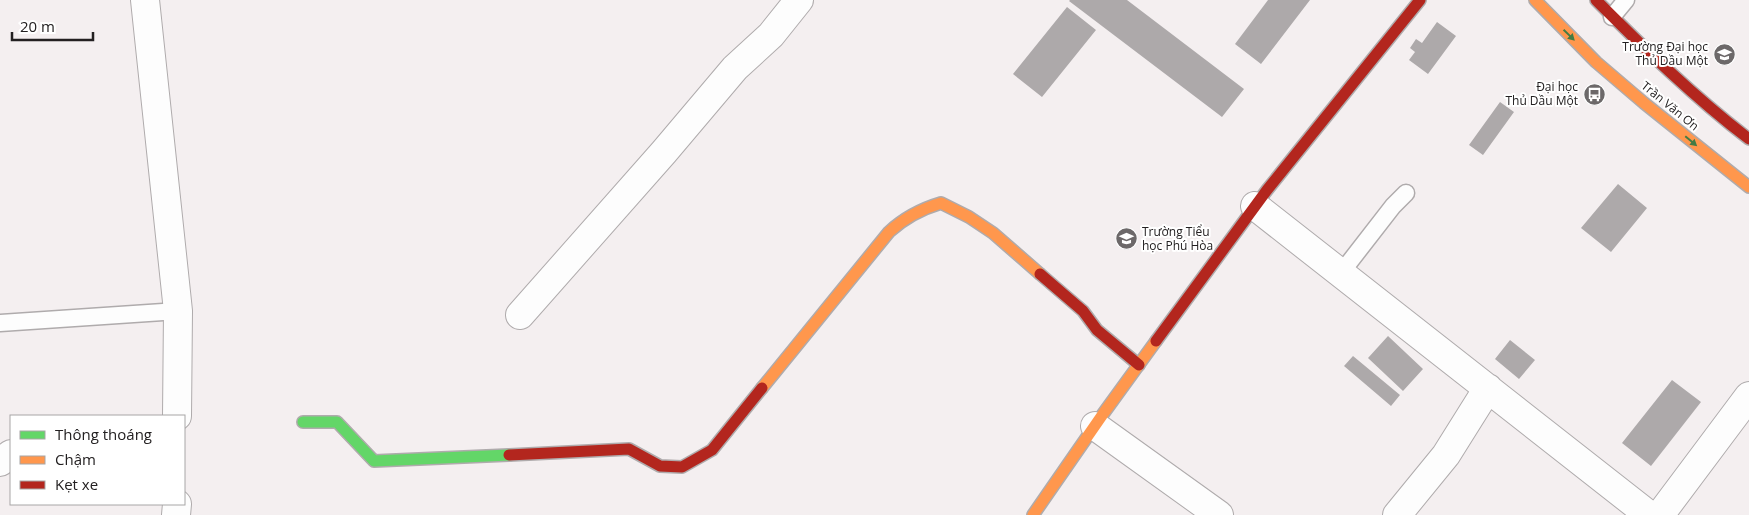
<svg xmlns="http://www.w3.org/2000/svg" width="1749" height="515" font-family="'Open Sans',sans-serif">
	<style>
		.building { fill: #ada9aa }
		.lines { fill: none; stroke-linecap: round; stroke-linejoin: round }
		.lane-casing { stroke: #afabac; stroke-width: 19 }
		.street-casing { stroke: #afabac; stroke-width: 30 }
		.fast-casing { stroke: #afabac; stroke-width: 14 }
		.slow-casing { stroke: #afabac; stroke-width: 14 }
		.jam-casing { stroke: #afabac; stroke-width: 14 }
		.lane { stroke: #fdfdfd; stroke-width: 16 }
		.street { stroke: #fdfdfd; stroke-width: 28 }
		.fast { stroke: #63d668; stroke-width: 11 }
		.slow { stroke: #ff974d; stroke-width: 11 }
		.jam { stroke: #b3261e; stroke-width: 11 }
		.oneway { fill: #437b44 }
		.labels { text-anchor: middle; stroke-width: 4; stroke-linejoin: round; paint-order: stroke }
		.poi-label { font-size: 12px; fill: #232021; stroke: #fff; text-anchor: end }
		.street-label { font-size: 12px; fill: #232021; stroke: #fff }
	</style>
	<rect width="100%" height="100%" fill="#f4eff0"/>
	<!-- building -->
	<path class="building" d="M1070,0H1127L1244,89L1222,117L1069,1Z
		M1268,0H1310L1261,64L1235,44Z
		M1067,7L1096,30L1042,97L1013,74Z
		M1437,22L1456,36L1428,74L1409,60L1415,52L1410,48L1416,39L1422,43Z
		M1500,102L1514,112L1483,155L1469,145Z
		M1618,184L1647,208L1611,252L1581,228Z
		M1388,336L1423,369L1403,391L1368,358Z
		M1510,340L1535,360L1519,379L1495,359Z
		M1353,356L1400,395L1391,406L1344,366Z
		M1672,380L1701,402L1651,466L1622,443Z"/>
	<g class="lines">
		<defs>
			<path id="lane" d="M1612,17L1626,0
				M1341,273L1393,206L1406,193
				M0,323L178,311"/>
			<path id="street" d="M145,0L178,311L177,416
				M1255,206L1649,515
				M520,315L664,152L735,68L771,35L799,0
				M1095,426L1219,515
				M0,462L11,454
				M176,515L177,504
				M1397,515L1446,455L1488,388
				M1660,515L1749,396"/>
			<path id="fast" d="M303,422H337L374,461L509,455"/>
			<path id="slow" d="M1535,0L1596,62L1644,103L1749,187
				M762,388L889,232C904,218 921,209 941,203L969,217L993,233L1040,274
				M1033,515L1103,414L1156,341"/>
			<path id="jam" d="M1596,0C1645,49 1694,97 1749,139
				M1040,274L1083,311L1097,330L1139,365
				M1156,341L1267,190L1420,0
				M509,455L629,449L660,466L682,467L712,450L762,388"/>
		</defs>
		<!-- lane casing -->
		<use href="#lane" class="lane-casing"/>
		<!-- street casing -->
		<use href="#street" class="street-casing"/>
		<!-- fast casing -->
		<use href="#fast" class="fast-casing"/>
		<!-- slow casing -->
		<use href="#slow" class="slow-casing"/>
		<!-- jam casing -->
		<use href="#jam" class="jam-casing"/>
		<!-- lane -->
		<use href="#lane" class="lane"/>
		<!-- street -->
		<use href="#street" class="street"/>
		<!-- fast -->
		<use href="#fast" class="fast"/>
		<!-- slow -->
		<use href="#slow" class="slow"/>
		<!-- jam -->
		<use href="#jam" class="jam"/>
	</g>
	<!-- one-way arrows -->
	<defs><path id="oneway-solid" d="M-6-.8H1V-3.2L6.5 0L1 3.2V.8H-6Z" transform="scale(1.25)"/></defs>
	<g class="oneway">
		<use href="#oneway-solid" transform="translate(1569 35) rotate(44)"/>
		<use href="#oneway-solid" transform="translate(1691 141) rotate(40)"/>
	</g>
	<!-- icons -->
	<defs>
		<symbol id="university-disc" viewBox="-11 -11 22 22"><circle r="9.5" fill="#6c6869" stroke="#fff"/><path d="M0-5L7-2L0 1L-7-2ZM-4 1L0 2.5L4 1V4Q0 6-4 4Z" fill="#fff"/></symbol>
		<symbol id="bus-disc" viewBox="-11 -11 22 22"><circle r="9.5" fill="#6c6869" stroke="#fff"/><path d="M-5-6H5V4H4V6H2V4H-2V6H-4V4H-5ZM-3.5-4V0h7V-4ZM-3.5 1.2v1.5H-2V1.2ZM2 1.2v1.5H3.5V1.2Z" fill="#fff"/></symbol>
		<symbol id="school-disc" viewBox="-11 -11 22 22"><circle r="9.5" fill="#6c6869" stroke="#fff"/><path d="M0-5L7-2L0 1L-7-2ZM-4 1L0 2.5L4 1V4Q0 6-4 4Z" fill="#fff"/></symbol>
	</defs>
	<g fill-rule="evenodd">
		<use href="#university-disc" x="1712" y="42" width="25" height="25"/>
		<use href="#bus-disc" x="1582" y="82" width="25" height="25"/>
		<use href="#school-disc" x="1114" y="226" width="25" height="25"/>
	</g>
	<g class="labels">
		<!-- poi labels -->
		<g class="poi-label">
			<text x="1708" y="51">Trường Đại học<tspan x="1708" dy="14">Thủ Dầu Một</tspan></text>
			<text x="1578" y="91">Đại học<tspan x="1578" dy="14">Thủ Dầu Một</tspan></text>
			<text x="1142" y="236" text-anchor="start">Trường Tiểu<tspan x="1142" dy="14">học Phú Hòa</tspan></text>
		</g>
		<!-- street labels -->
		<g class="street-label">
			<text transform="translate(1670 106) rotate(39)" y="4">Trần Văn Ơn</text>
		</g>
	</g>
	<!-- legend -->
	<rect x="10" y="415" width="175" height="90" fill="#ffffff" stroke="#a7a6a6"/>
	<rect x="20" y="431" width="25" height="8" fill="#63d668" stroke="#a7a6a6"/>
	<text x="55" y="440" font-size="15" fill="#232021">Thông thoáng</text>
	<rect x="20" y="456" width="25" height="8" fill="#ff974d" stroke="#a7a6a6"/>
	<text x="55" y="465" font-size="15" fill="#232021">Chậm</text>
	<rect x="20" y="481" width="25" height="8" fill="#b3261e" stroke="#a7a6a6"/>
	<text x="55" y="490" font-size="15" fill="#232021">Kẹt xe</text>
	<!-- scale -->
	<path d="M12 32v8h81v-8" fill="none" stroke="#232021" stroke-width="2.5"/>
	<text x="20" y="32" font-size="15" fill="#232021" stroke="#ffffff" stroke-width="4" paint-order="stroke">20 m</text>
</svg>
